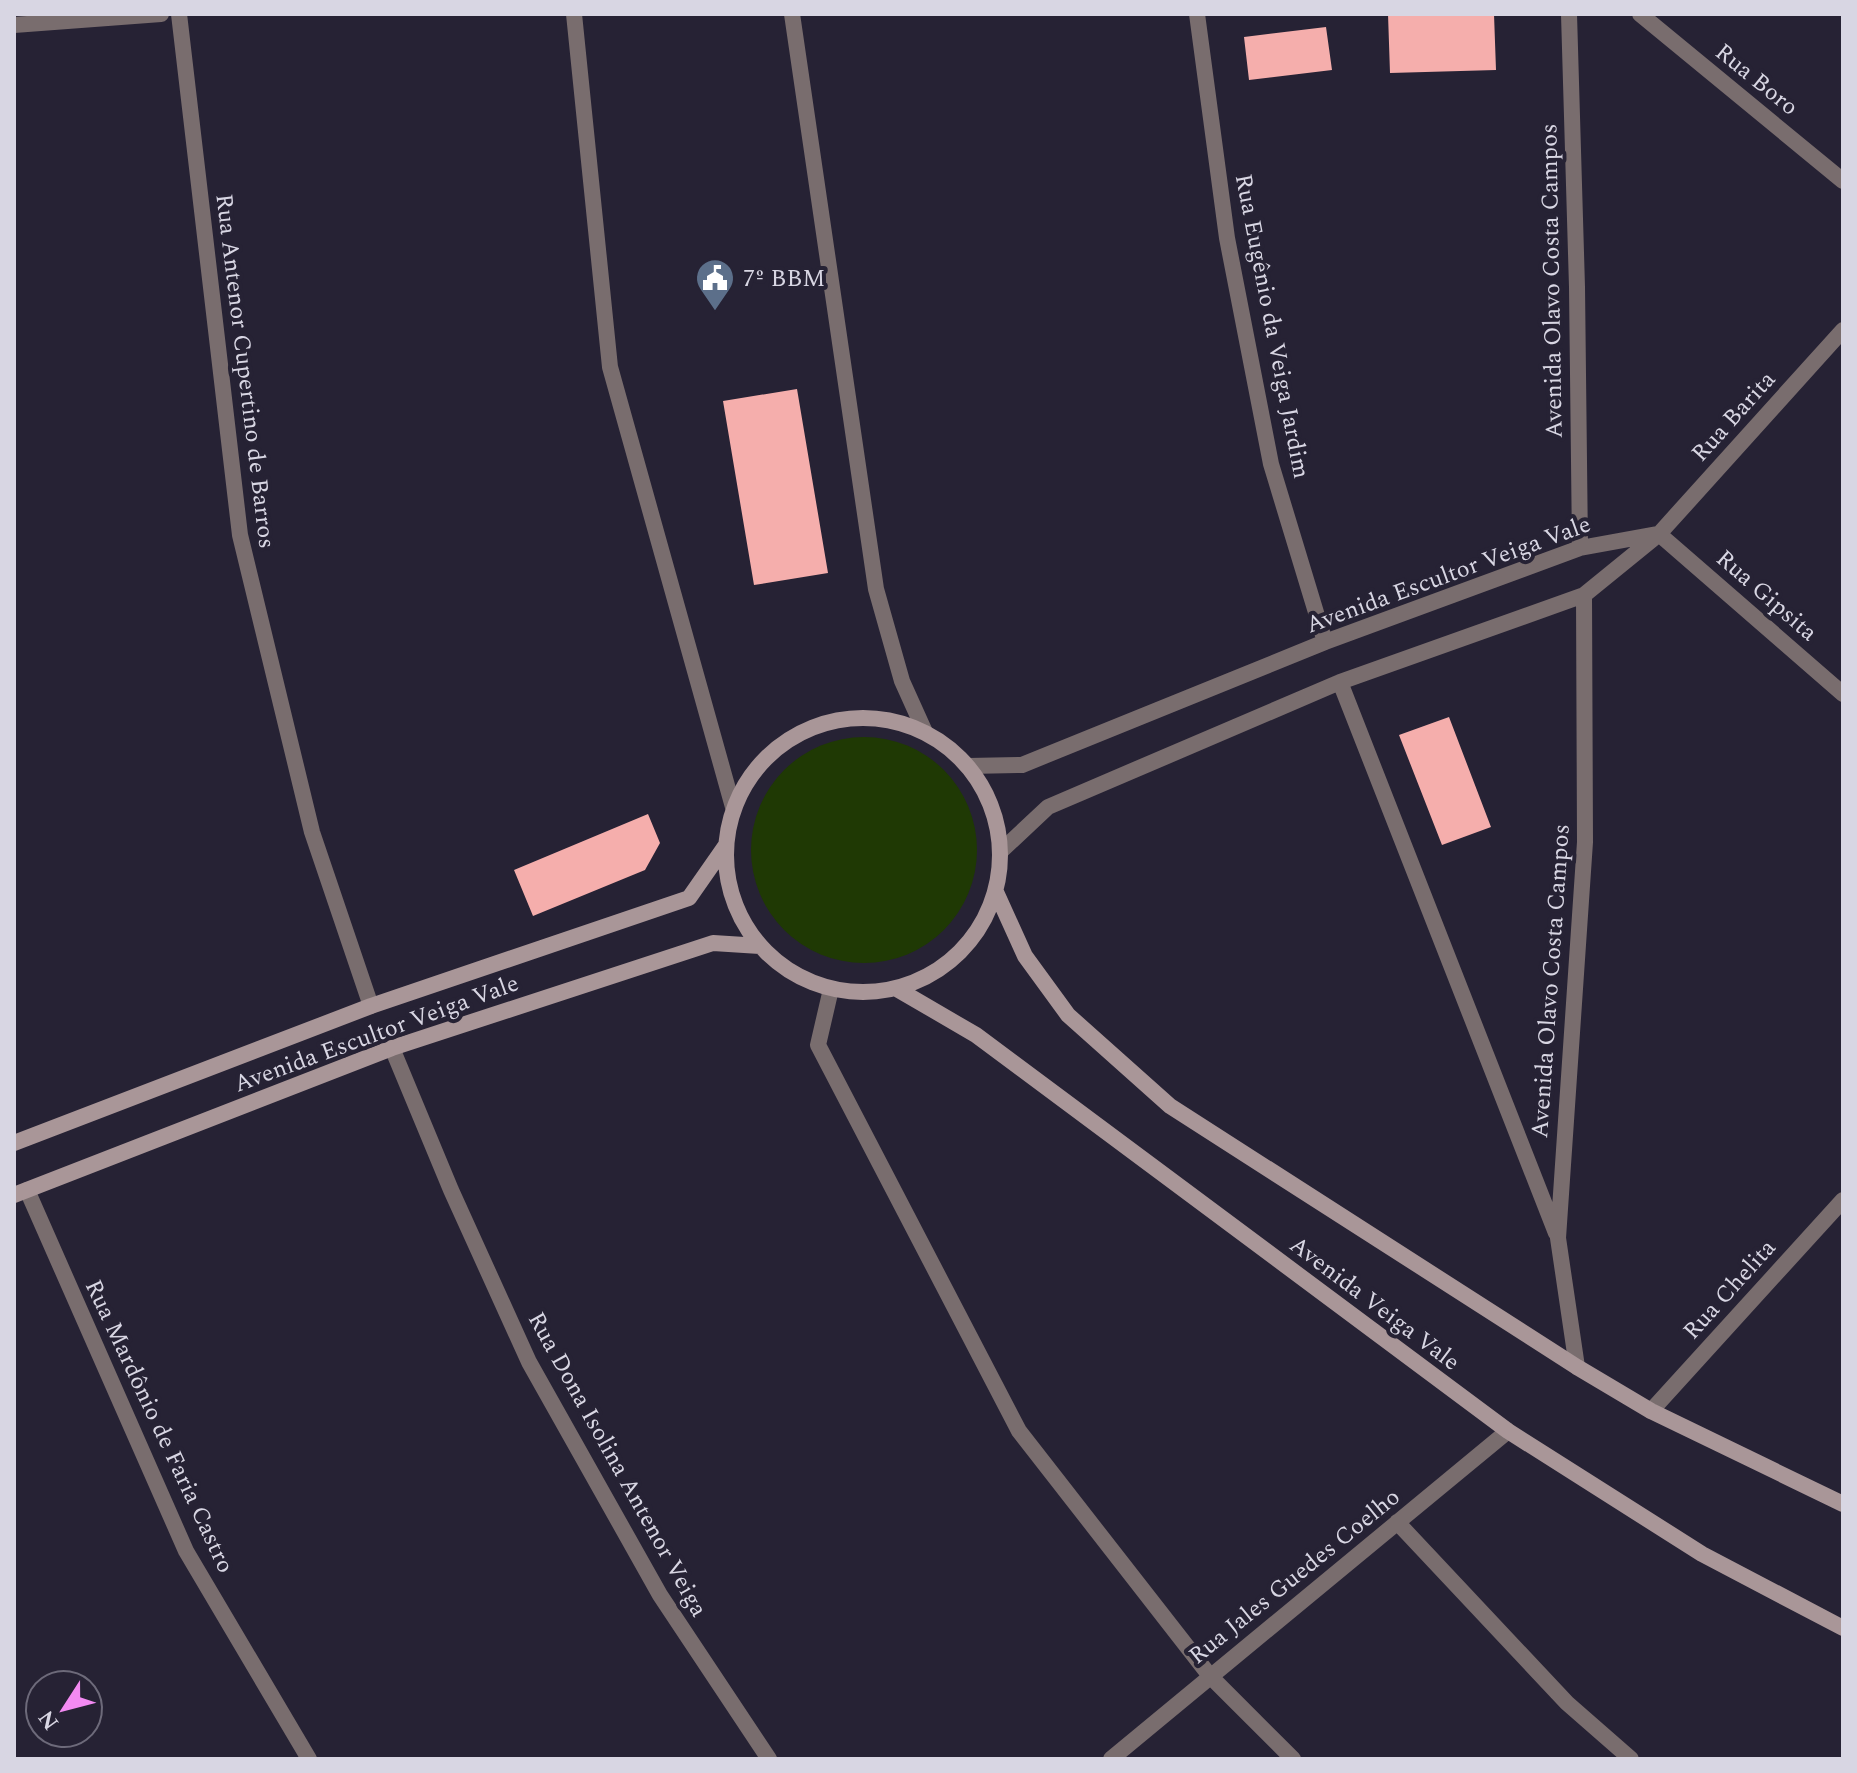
<svg xmlns="http://www.w3.org/2000/svg" width="1857" height="1773" font-family="Spectral,serif">
	<style>
		.green { fill: #1f3904 }
		.building { fill: #f5aeac }
		.lines { fill: none; stroke-linecap: round; stroke-linejoin: round }
		.street { stroke: #796d6e; stroke-width: 16 }
		.secondary { stroke: #a99698; stroke-width: 16 }
		.labels { text-anchor: middle; stroke-width: 8; stroke-linejoin: round; paint-order: stroke }
		.street-label { font-size: 24px; fill: #d8d6e3; stroke: #262234 }
		.poi-label { font-size: 24px; fill: #d8d6e3; stroke: #262234; text-anchor: start }
	</style>
	<rect width="100%" height="100%" fill="#262234"/>
	<!-- green -->
	<path class="green" d="M751 850a113 113 0 1 1 226 0a113 113 0 1 1-226 0Z"/>
	<!-- building -->
	<path class="building" d="M1388,14H1494L1496,70L1390,73Z
		M1326,27L1332,70L1249,80L1244,37Z
		M797,389L828,573L754,585L723,401Z
		M1449,717L1491,827L1442,845L1399,735Z
		M648,814L660,843L645,870L533,916L514,870Z"/>
	<g class="lines">
		<!-- street -->
		<path class="street" d="M179,14L240,535L312,832L371,1006
			M574,14L610,367L733,807
			M792,14L876,589L902,681L925,732
			M1197,14L1227,238L1271,464L1325,642
			M1569,14L1577,287L1580,548
			M1640,14L1843,181
			M14,25L161,14
			M1659,534L1843,694
			M1340,682L1556,1233
			M968,766L1022,765L1325,642L1580,548L1657,534
			M1000,852L1048,807L1340,682L1584,595L1659,534L1843,330
			M831,989L818,1045L1019,1431L1210,1676L1293,1759
			M392,1048L451,1190L529,1362L660,1595L769,1759
			M27,1190L186,1551L309,1759
			M1577,1367L1558,1238L1585,842L1584,595
			M1651,1411L1843,1200
			M1397,1522L1567,1703L1631,1759
			M1111,1759L1508,1431"/>
		<!-- secondary -->
		<path class="secondary" d="M726 855a137 137 0 1 1 274 0a137 137 0 1 1-274 0Z
			M996,892L1025,956L1068,1015L1170,1106L1577,1367L1651,1411L1843,1504
			M897,989L976,1035L1508,1431L1702,1554L1843,1628
			M14,1143L371,1006L689,898L726,845
			M14,1195L392,1048L713,943L760,946"/>
	</g>
	<!-- icons -->
	<defs>
		<symbol id="civic-pin" viewBox="-11 -11 22 30"><path d="M0 17L-7.5 6A9.5 9.5 0 1 1 7.5 6Z" fill="#5c6f8a" stroke="#262234"/><path d="M-.6-6.5H3V-4.5H.6V-3L4-1V1h2V6H-6V1h2V-1L-.6-3ZM-1.2 2.5V6h2.4V2.5Z" fill="#fff"/></symbol>
	</defs>
	<g fill-rule="evenodd">
		<use href="#civic-pin" x="693" y="256" width="44" height="60"/>
	</g>
	<g class="labels">
		<!-- street labels -->
		<g class="street-label">
			<text transform="translate(1757 79) rotate(39)" y="8">Rua Boro</text>
			<text transform="translate(1551 281) rotate(-91)" y="8">Avenida Olavo Costa Campos</text>
			<text transform="translate(1273 326) rotate(79)" y="8">Rua Eugênio da Veiga Jardim</text>
			<text transform="translate(246 371) rotate(83)" y="8">Rua Antenor Cupertino de Barros</text>
			<text transform="translate(1733 416) rotate(-48)" y="8">Rua Barita</text>
			<text transform="translate(1448 574) rotate(-20)" y="8">Avenida Escultor Veiga Vale</text>
			<text transform="translate(1767 595) rotate(41)" y="8">Rua Gipsita</text>
			<text transform="translate(1550 981) rotate(-86)" y="8">Avenida Olavo Costa Campos</text>
			<text transform="translate(376 1033) rotate(-20)" y="8">Avenida Escultor Veiga Vale</text>
			<text transform="translate(1729 1289) rotate(-48)" y="8">Rua Chelita</text>
			<text transform="translate(1375 1303) rotate(37)" y="8">Avenida Veiga Vale</text>
			<text transform="translate(160 1426) rotate(65)" y="8">Rua Mardônio de Faria Castro</text>
			<text transform="translate(618 1464) rotate(61)" y="8">Rua Dona Isolina Antenor Veiga</text>
			<text transform="translate(1294 1576) rotate(-39)" y="8">Rua Jales Guedes Coelho</text>
		</g>
		<!-- poi labels -->
		<g class="poi-label">
			<text x="743" y="286">7º BBM</text>
		</g>
	</g>
	<!-- border -->
	<rect width="1857" height="1773" fill="none" stroke="#d8d6e3" stroke-width="32"/>
	<!-- north arrow -->
	<g transform="translate(64 1709) rotate(234)"><circle r="38" fill="#262234" stroke="#6d6a7a" stroke-width="2"/>
	<path d="M0-6L14 30L0 20L-14 30Z" fill="#f38af2"/>
	<text y="-12" font-size="22" font-weight="bold" text-anchor="middle" fill="#d8d6e3">N</text>
	</g>
</svg>
